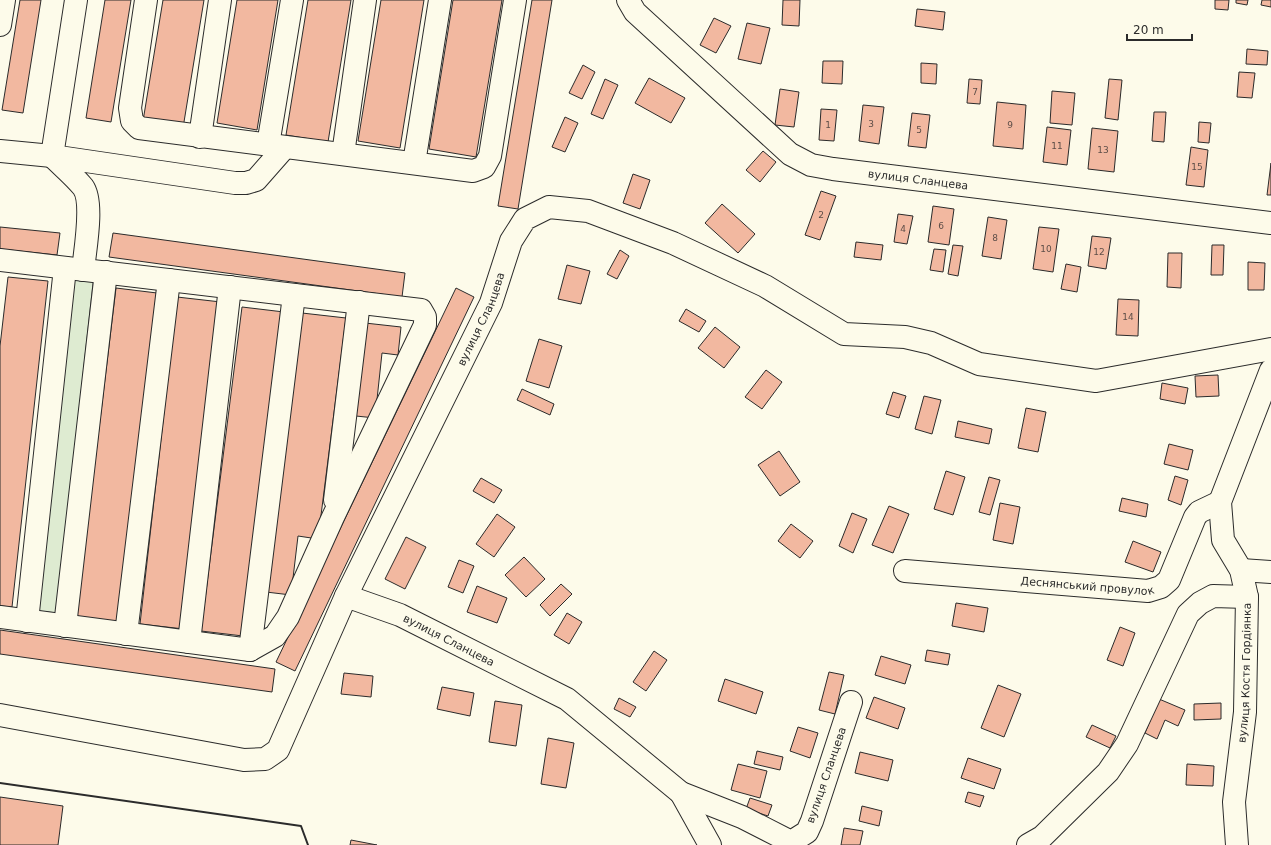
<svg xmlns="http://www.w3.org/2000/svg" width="1271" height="845" font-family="'DejaVu Sans',sans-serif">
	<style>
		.green { fill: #deebd1; stroke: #74746e }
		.building { fill: #f2b8a0; stroke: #2b2b2b }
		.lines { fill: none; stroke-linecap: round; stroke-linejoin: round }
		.minor-casing { stroke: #2b2b2b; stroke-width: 24 }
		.minor { stroke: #fdfbea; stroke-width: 22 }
		.wall { stroke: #2b2b2b; stroke-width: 2 }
		.labels { text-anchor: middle; stroke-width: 3; stroke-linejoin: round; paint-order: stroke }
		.number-label { font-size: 9px; fill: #5d4e48 }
		.street-label { font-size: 11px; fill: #2b2b2b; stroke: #fdfbea }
	</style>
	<rect width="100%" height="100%" fill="#fdfbea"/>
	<!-- green -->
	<path class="green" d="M74,272L94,274L57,613L38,611Z"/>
	<!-- building -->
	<path class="building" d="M20,0H41L23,113L2,110Z
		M105,0H131L111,122L86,118Z
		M163,0H204L183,128L143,121Z
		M237,0H278L257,130L217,123Z
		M308,0H351L328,142L286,135Z
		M381,0H424L400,148L358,141Z
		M453,0H502L476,157L429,149Z
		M532,0H552L518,209L498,206Z
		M783,0H800L799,26L782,25Z
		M1215,0H1229L1228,10L1215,9Z
		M1236,0H1248L1247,5L1236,3Z
		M1262,0H1271V7L1261,5Z
		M917,9L945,12L943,30L915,26Z
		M714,18L731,26L716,53L700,45Z
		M747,23L770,28L761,64L738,59Z
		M1247,49L1268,51L1267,65L1246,64Z
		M823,61H843L842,84L822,83Z
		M921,63L937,64L936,84L921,83Z
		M583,65L595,72L582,99L569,93Z
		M1239,72L1255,73L1252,98L1237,97Z
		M649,78L685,98L671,123L635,103Z
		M605,79L618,85L603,119L591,114Z
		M969,79L982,80L980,104L967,103Z
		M1109,79L1122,80L1118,120L1105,118Z
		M780,89L799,92L794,127L775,125Z
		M1052,91L1075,93L1072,125L1050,123Z
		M997,102L1026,105L1023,149L993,146Z
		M863,105L884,107L879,144L859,141Z
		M821,109L837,110L834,141L819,140Z
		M1154,112H1166L1164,142L1152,141Z
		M912,113L930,115L926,148L908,146Z
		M565,117L578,123L565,152L552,147Z
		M1199,122L1211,123L1209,143L1198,142Z
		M1047,127L1071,130L1067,165L1043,162Z
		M1092,128L1118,131L1114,172L1088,169Z
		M1191,147L1208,150L1204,187L1186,185Z
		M763,151L776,162L760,182L746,170Z
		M1271,163V195H1267Z
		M633,174L650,180L640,209L623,203Z
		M821,191L836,196L820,240L805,235Z
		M722,204L755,234L738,253L705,223Z
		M933,206L954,209L949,245L928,242Z
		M898,214L913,216L907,244L894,242Z
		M988,217L1007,220L1001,259L982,256Z
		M0,227L60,233L57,255L0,249Z
		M1039,227L1059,229L1053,272L1033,269Z
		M113,233L405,273L402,297L109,257Z
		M1092,236L1111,238L1106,269L1088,266Z
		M856,242L883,245L881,260L854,257Z
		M953,245L963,246L958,276L948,274Z
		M1212,245H1224L1223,275H1211Z
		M934,249L946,250L943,272L930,270Z
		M620,250L629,256L617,279L607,274Z
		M1168,253H1182L1181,288L1167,287Z
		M1248,262L1265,263L1264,290H1248Z
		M1066,264L1081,267L1077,292L1061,289Z
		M567,265L590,271L581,304L558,299Z
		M8,277L48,281L12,607L0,606V346Z
		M116,288L157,293L117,623L76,618Z
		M456,288L474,297L295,671L276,662Z
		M177,297L221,302L184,629L140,624Z
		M1118,299L1139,300L1138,336L1116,335Z
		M242,307L284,312L243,636L201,631Z
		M686,309L706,321L699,332L679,321Z
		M302,313L346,318L318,539L298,536L291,595L266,592Z
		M365,323L401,327L398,355L382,353L375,418L356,416Z
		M715,327L740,347L724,368L698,348Z
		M539,339L562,346L549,388L526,381Z
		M766,370L782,382L762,409L745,397Z
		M1218,375L1219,396L1196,397L1195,376Z
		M1162,383L1188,388L1185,404L1160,399Z
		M522,389L554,404L550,415L517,400Z
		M893,392L906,396L899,418L886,414Z
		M924,396L941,400L932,434L915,429Z
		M1026,408L1046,412L1038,452L1018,448Z
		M958,421L992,429L989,444L955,437Z
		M1169,444L1193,450L1188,470L1164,464Z
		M779,451L800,482L780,496L758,465Z
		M946,471L965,477L953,515L934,509Z
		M1175,476L1188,480L1181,505L1168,500Z
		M989,477L1000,480L990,515L979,512Z
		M481,478L502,490L494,503L473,491Z
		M1122,498L1148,504L1146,517L1119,511Z
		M1000,503L1020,507L1013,544L993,540Z
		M889,506L909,514L893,553L872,545Z
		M852,513L867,519L853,553L839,546Z
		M497,514L515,527L494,557L476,544Z
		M791,524L813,541L800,558L778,541Z
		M406,537L426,547L405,589L385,579Z
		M1133,541L1161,552L1153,572L1125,562Z
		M524,557L545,579L526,597L505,575Z
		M459,560L474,566L463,593L448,587Z
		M561,584L572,594L550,616L540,605Z
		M477,586L507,598L497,623L467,612Z
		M956,603L988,608L984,632L952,626Z
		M567,613L582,622L569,644L554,635Z
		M1120,627L1135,633L1123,666L1107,660Z
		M0,630L275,669L272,692L0,654Z
		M927,650L950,654L948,665L925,661Z
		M654,651L667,660L646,691L633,682Z
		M881,656L911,665L905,684L875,675Z
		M829,672L844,675L835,714L819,710Z
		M344,673L373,676L371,697L341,694Z
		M725,679L763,692L756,714L718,701Z
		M998,685L1021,694L1004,737L981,728Z
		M442,687L474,693L470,716L437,709Z
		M874,697L905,708L898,729L866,718Z
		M619,698L636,707L630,717L614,709Z
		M1159,699L1185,710L1178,726L1165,720L1157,739L1145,733Z
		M495,701L522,705L516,746L489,742Z
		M1221,703V719L1194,720V704Z
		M1092,725L1116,736L1110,748L1086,737Z
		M798,727L818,733L810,758L790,751Z
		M548,738L574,743L566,788L541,784Z
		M757,751L783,757L780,770L754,764Z
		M860,752L893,760L888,781L855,773Z
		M968,758L1001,769L994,789L961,778Z
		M738,764L767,771L760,798L731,790Z
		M1187,764L1214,766L1213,786L1186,785Z
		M968,792L984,796L980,807L965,802Z
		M0,797L63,806L58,845H0Z
		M750,798L772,805L768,816L746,809Z
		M862,806L882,811L879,826L859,821Z
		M844,828L863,831L860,845H841Z
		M351,840L377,845H350Z"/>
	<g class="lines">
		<defs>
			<g id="minor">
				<path d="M146,0L130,108L132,121L139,128L473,171L484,167L490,156L515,0"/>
				<path id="s1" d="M628,0L635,12L790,154L811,165L833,169L1271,223"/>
				<path d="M0,25L4,0"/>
				<path d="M200,137L220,0"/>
				<path d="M268,145L292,0"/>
				<path d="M0,151L52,156L76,0"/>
				<path d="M343,154L365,0"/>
				<path d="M414,163L440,0"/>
				<path d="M0,260L421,310L425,317V325L333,517L288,617L275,636L250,650L0,617"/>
				<path d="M83,270C85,250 94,202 83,187C74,176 62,166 52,156L235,183H246L256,180L285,147"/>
				<path d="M335,500L359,302"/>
				<path d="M1241,570L1271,572"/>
				<path id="s2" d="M905,571L1148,591L1161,587L1169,580L1195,517L1199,512L1220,502"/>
				<path d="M27,621L65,268"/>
				<path d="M65,626L106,272"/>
				<path d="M126,634L169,280"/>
				<path d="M189,642L230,287"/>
				<path d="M250,650L294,295"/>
				<path id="s3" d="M851,702L812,821L807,832L791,842L742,817L681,793L567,699L400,615L346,596L491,303L511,241L525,219L549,207L588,211L673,243L765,286L844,334L905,337L931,343L979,364L1096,381L1271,349"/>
				<path d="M0,715L244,760L265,759L278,750L346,596"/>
				<path d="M681,793L710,845"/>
				<path d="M1028,845L1042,837L1108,772L1127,744L1188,614L1200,603L1213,596L1247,597"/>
				<path id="s4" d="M1237,845L1234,802L1245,712L1247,597L1241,570L1223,540L1220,502L1271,370"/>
			</g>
		</defs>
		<!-- minor casing -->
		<use href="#minor" class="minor-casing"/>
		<!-- minor -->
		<use href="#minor" class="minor"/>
		<!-- wall -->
		<path class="wall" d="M0,783L301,826L308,845"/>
	</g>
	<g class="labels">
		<!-- number labels -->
		<g class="number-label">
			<text x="975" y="95">7</text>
			<text x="871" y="127">3</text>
			<text x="828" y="128">1</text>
			<text x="1010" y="128">9</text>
			<text x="919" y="133">5</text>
			<text x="1057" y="149">11</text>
			<text x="1103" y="153">13</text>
			<text x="1197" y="170">15</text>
			<text x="821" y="218">2</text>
			<text x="941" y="229">6</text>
			<text x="903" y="232">4</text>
			<text x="995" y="241">8</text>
			<text x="1046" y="252">10</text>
			<text x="1099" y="255">12</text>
			<text x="1128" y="320">14</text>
		</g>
		<!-- street labels -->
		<g class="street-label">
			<text dy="4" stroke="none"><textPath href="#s1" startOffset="356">вулиця Сланцева</textPath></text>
			<text dy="4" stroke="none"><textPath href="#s3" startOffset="977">вулиця Сланцева</textPath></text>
			<text dy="4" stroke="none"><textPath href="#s2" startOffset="183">Деснянський провулок</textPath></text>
			<text transform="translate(449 640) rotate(27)" y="4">вулиця Сланцева</text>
			<text dy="4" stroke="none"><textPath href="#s4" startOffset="173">вулиця Костя Гордіянка</textPath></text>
			<text transform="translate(826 775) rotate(-71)" y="4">вулиця Сланцева</text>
		</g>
	</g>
	<!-- scale -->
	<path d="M1127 34v6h65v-6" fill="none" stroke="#2b2b2b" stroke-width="2"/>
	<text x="1133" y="34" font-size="12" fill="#2b2b2b" stroke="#fdfbea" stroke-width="3" paint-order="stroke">20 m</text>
</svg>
